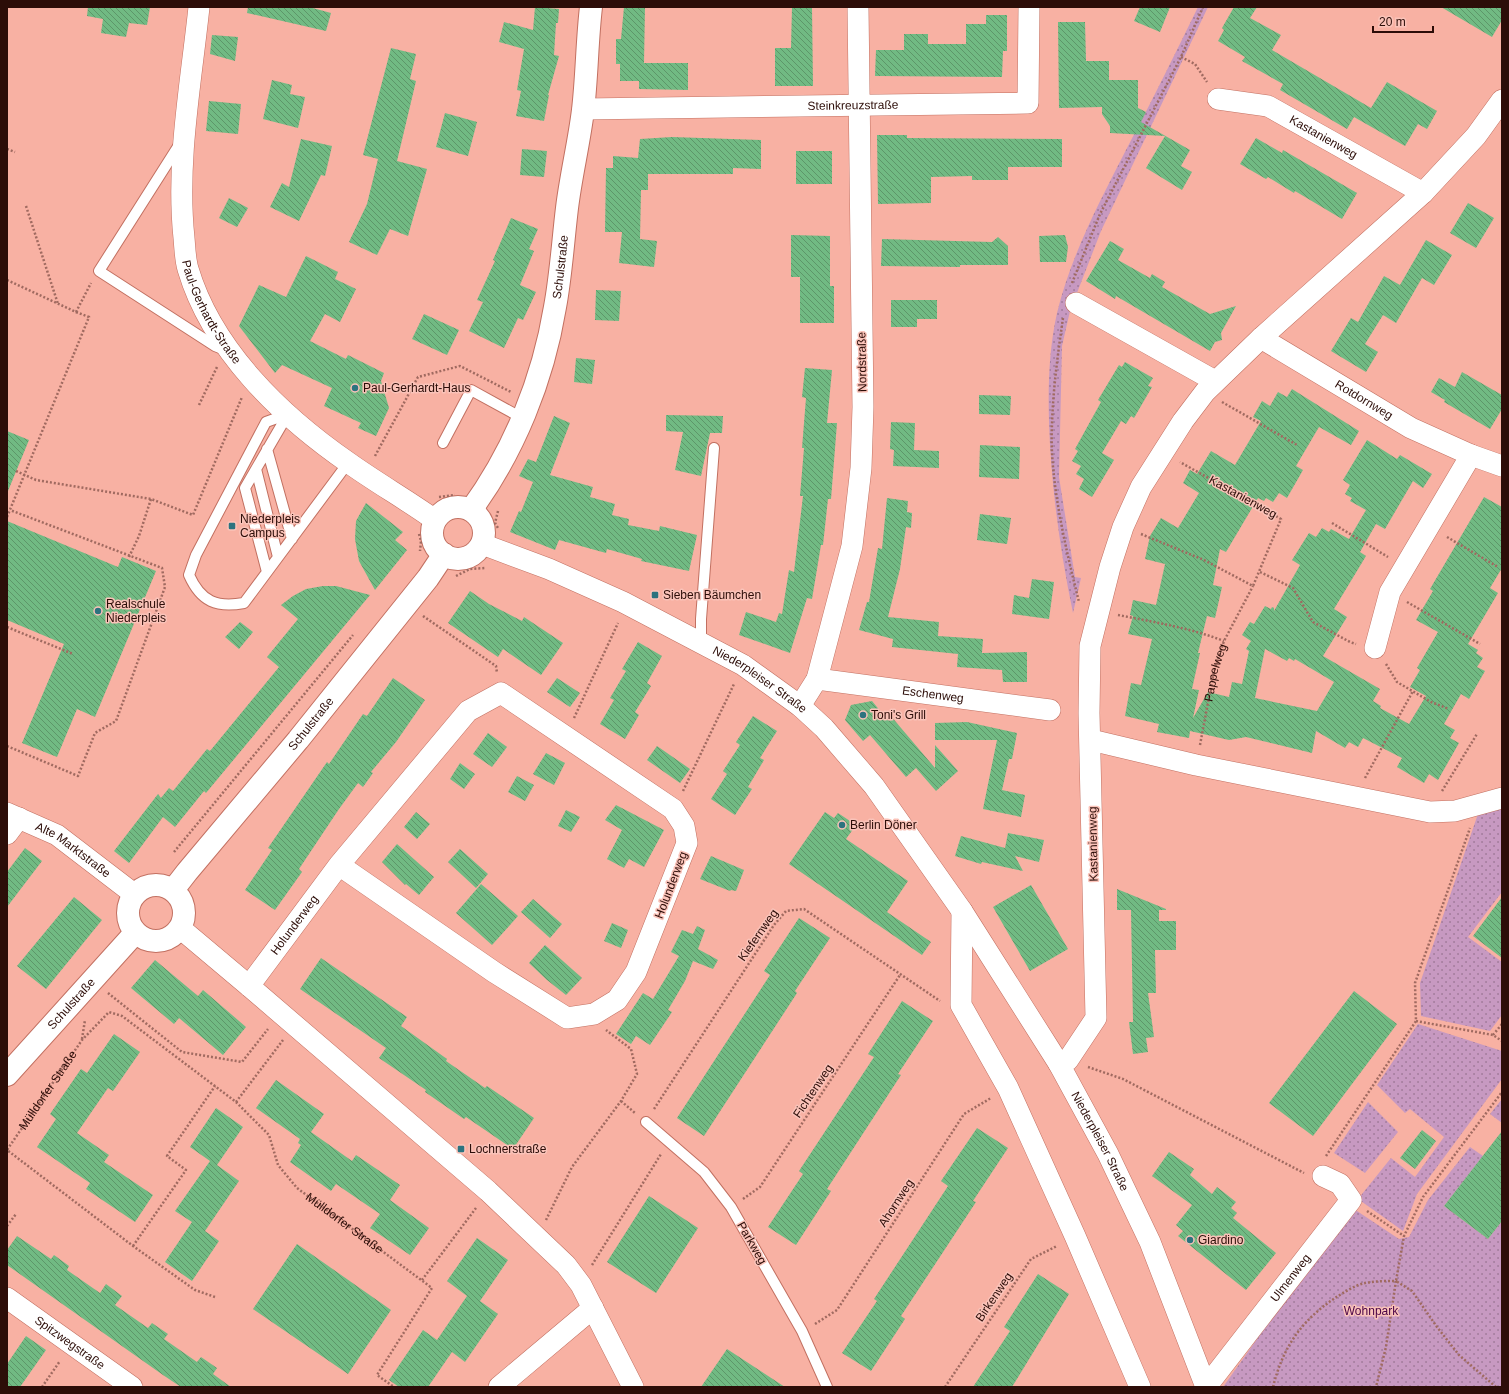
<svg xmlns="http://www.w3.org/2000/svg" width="1509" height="1394" font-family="Arial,sans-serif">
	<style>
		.green { fill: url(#green-dots) }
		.building { fill: url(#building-back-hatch); fill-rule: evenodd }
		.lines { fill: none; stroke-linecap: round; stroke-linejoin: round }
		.service-casing { stroke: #c27061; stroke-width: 12 }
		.minor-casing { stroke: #c27061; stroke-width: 22 }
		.tertiary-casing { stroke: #c27061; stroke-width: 24 }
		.path { stroke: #a06a60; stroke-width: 2.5; stroke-dasharray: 2 2; stroke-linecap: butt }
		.service { stroke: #fff; stroke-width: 10 }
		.minor { stroke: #fff; stroke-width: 21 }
		.tertiary { stroke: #fff; stroke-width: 22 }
		.poi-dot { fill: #2c737f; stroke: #fac3b9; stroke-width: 1.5 }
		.labels { text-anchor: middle; stroke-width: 3; stroke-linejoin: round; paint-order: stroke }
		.street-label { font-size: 12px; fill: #2c0d08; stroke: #fac3b9 }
		.poi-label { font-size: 12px; fill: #2c0d08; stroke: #fac3b9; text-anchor: start }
		.park-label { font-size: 12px; fill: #4a0346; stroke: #fac3b9 }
	</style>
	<defs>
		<pattern id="green-dots" width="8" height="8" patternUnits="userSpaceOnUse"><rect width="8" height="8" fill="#c799c1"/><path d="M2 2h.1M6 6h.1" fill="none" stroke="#a27b9b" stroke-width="1.8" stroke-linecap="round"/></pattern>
		<pattern id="building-back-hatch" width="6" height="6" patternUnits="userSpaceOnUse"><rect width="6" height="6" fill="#71ba83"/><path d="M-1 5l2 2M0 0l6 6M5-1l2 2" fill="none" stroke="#5d9669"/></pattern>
	</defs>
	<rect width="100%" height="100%" fill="#f8b1a3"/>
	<!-- green -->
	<path class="green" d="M1198,7H1208L1101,231L1070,311L1062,346L1059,477L1075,577L1081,578L1073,613C1060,550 1051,486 1049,422C1048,385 1049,349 1057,313C1071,255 1100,201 1127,148C1152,101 1175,54 1198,7Z
		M1502,802V892L1468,937L1502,962V1015L1490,1031L1421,1016L1420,983L1480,808Z
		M1418,1024L1502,1051V1079L1417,1194L1403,1231L1358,1199L1391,1158L1415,1177L1444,1137L1410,1109L1405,1113L1377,1085Z
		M1502,1099V1123L1490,1114Z
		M1368,1102L1398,1132L1365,1173L1334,1153Z
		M1470,1147L1483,1156L1444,1206L1488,1239L1502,1221V1387H1223L1351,1207L1399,1239L1409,1237L1428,1200Z"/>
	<!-- building -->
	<path class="building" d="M88,7H150L147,25L129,23L126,37L101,33L103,19L87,16Z
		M248,7H309L331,13L326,31L247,13Z
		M535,7L559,9L558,23H556L554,55L559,56L548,95H549L544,121L516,116L521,91L517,90L524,49L499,42L504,22L533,30Z
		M624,7H645L644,63H688V90L639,89V81H620V64H616V39H621Z
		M792,7H812L813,86H775V48H791Z
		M1140,7H1170L1160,32L1134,21Z
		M1234,7H1257L1250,18L1281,35L1272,50L1371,108L1387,82L1437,111L1427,129L1418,124L1405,146L1354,117L1347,129L1280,90L1283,84L1242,61L1245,57L1218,41L1224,30L1222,28Z
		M1441,7H1502V20L1492,37Z
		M986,15H1007V51H1003L1002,77L875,76L876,50H904V34H928V44H966V24H986Z
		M1058,22H1085L1086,61H1109V80H1138V108L1146,112L1141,122L1190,150L1181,166L1192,172L1182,190L1146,168L1165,136L1110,133V126L1102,114V107L1059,108Z
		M212,35L238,37L235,61L210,54Z
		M391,48L416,54L410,79L416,81L397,161L427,169L408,236L390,229L377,255L349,242L367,204L378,159L363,155Z
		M272,80L292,85L290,94L305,97L298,128L263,119Z
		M209,101L241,104L238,134L206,131Z
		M445,113L477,122L468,156L436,147Z
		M877,135H907V138L1062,139V167H1008V180H972V176L931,177V203L878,204Z
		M672,137L761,140V169L733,168V174H648V190H641L640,239L657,241L654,267L619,263L622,232H605L606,168H613V156L638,158L640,139Z
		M1256,138L1282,153L1283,150L1357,193L1342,219L1295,191L1294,193L1268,177L1266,179L1240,164Z
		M301,139L332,146L325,176L321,175L299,221L270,207L282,183L289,187Z
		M522,149L547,151L544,177L520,175Z
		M796,151H832V184H796Z
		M229,198L248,208L237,227L219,218Z
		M1468,203L1494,218L1476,248L1450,233Z
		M511,218L538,229L529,249L534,251L520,285L536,292L523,320L518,318L504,348L469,331L483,302L477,300L495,261L493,260Z
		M791,235L830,236V286H834V323H800V277H791Z
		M1065,235L1068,247L1066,262H1040L1039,236Z
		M998,237L1008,246V265H960V267L881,266L882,239L992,242Z
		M1426,240L1452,255L1434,285L1422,278L1396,323L1383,315L1365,344L1378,352L1366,372L1331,351L1351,318L1358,322L1384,276L1400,285Z
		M1110,241L1124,249L1118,260L1150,278L1152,274L1165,282L1162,287L1210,314L1236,306L1221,333L1222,340L1215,342L1210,351L1116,296L1115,299L1086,281Z
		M306,256L338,272L335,279L356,289L340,322L325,314L310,341L346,359L348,355L384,373L381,381L389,408L376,436L358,428L361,423L324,406L332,388L282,365L275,373L239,326L259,285L286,297Z
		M596,290L621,291L619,321L595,320Z
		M891,300H937V319H917V327H891Z
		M424,314L459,330L447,355L412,339Z
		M576,358L595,360L592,384L574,382Z
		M1125,362L1153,378L1148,386L1152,387L1134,418L1131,416L1126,424L1121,421L1102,453L1114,460L1092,497L1079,489L1084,479L1076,474L1081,466L1072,461L1078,451L1075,449L1101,402L1098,400L1119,365L1122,367Z
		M805,368L832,370L827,423H837L831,499H828L823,545H821L812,599L807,598L790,653L739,635L746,612L776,622L779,613L782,614L789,570L794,572L803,496H800L804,448H802L806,398L802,397Z
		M1462,372L1502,395V409L1490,429L1444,402L1445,400L1431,392L1439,378L1455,387Z
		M1292,389L1359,431L1351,445L1319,427L1296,466L1303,470L1287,498L1279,493L1273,502L1266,498L1264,501L1258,498L1226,552L1220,549L1213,585L1222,587L1215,618L1207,616L1198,653H1200L1192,689L1199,690L1193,718L1208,692L1229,697L1232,682L1242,684L1249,651L1246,649L1251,641L1242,635L1250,622L1254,624L1265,606L1271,609L1272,607L1274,608V611L1300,565L1292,560L1309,533L1316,537L1322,528L1329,532L1331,529L1349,539L1366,510L1350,501L1352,498L1345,494L1350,485L1343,480L1367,440L1397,459L1400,455L1432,474L1423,488L1413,481L1385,529L1376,524L1360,552L1366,556L1334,609L1347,617L1323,656L1380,689L1373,701L1381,706L1380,708L1409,724L1426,696L1410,687L1420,670L1417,668L1438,632L1416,620L1433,591L1430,589L1484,497L1502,507V568L1490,588L1498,593L1468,644L1478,650L1476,653L1483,658L1477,667L1485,671L1469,699L1461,694L1444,724L1455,730L1450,738L1459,743L1438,780L1429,774L1424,783L1397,767L1402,758L1363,738L1358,747L1349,742L1345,748L1316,731L1312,753L1246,737L1229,740L1190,731L1189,738L1157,732L1159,724L1125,716L1131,683L1141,685L1152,639L1128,634L1133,616L1130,615L1133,600L1156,605L1165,564L1145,559L1150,536L1161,518L1178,528L1199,493L1183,483L1190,470L1197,474L1211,451L1235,465L1261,421L1253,417L1262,401L1270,406L1278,392L1287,397ZM1265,649L1287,661L1289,658L1294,661L1295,659L1334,682L1317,711L1255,698Z
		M979,395L1011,396L1010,415L979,414Z
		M666,415L723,416L722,433H710L701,476L675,470L683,432L666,431Z
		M554,416L570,423L550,475L593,487L590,497L615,504L612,515L629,519L628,525L659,531L660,526L697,535L689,571L641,561L642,559L607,549L606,553L559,540L555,550L510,532L519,511L521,512L533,482L519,476L528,459L536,462Z
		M891,422L915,423L914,450L939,451V468L893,466L894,450L890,449Z
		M7,431L29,440L8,491H7Z
		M980,445L1020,447L1019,479L979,477Z
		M887,498L908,501L907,512L912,513L911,528L906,527L900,569L888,617L939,622L938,636L983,639L982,653L1027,652V682H1003L1002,670L957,667L958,654L892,647L893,639L859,630L867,602H869L878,548L882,549Z
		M366,503L403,532L395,540L407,550L375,590L359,561L355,539L356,521Z
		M980,514L1011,518L1007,544L977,540Z
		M7,521L118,567L122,557L156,571L95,717L77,709L57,757L22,743L64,644L7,620Z
		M1032,579L1054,582L1049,619L1012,614L1014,595L1029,598Z
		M323,586H336L370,595L206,793L204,791L175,827L163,817L129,863L114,851L158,794L161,798L169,788L173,791L207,749L210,751L279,667L267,657L298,619L281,605L293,596L306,589Z
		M470,591L489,604L522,621L524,617L563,643L541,675L503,649L498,657L448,623Z
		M240,622L253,632L239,649L225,637Z
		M638,642L662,656L647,683L651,686L635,712L639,715L625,739L600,724L614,700L610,698L626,671L622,669Z
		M393,678L425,700L396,742L371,772L373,773L363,787L358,783L339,809L299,869L302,872L275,910L245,890L272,850L268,848L327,762L329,764L363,714L367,716Z
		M557,678L580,693L570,707L547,692Z
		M872,701L886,718L890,715L935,768V745L958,771L936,791L916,768L906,777L870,735L863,741L845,720L851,705Z
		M753,716L777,731L760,758L764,760L748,787L752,789L735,815L711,799L727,774L723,771L740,745L736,742Z
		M967,722L1017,733L1012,759H1009L1002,790L1025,795L1021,817L983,809L997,740H935V723Z
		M488,733L507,747L492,767L473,754Z
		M657,746L690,769L680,783L647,760Z
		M546,753L565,763L554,785L533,774Z
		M460,763L475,774L464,789L450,779Z
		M517,776L534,785L525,801L508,792Z
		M616,805L664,830L644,867L629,859L624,868L607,859L622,830L605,820Z
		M566,810L580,817L571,832L558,826Z
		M416,812L430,824L417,839L404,827Z
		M825,812L834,818L838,813L856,825L846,839L908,881L887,912L931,942L922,955L789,864Z
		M1008,833L1044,840L1039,862L1015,856L1023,871L982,862L981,864L955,856L961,836L1005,848Z
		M397,844L434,877L419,895L406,884L405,885L382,862Z
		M25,848L42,861L7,907V872Z
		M460,849L488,874L476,888L448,862Z
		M711,856L744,870L736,891L731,890L730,891L700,879Z
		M481,884L518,916L492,945L456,913Z
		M1031,885L1068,949L1030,971L993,907Z
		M1117,889L1166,909V910H1159V921H1176V950H1155L1156,993H1148L1154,1037L1146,1038L1148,1052L1133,1054L1129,1022H1133L1131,910H1117Z
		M74,897L102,920L46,989L17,966Z
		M1502,897V958L1473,936Z
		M533,899L562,924L550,938L521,912Z
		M799,918L830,938L795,991L797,993L704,1136L677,1118L770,975L764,971Z
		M612,923L628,930L621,948L604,941Z
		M697,926L705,930L698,949L718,960L713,969L693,961L685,981L668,1010L672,1012L650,1045L636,1036L631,1044L616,1034L643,993L653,999L679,956L671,952L682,930L693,934Z
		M545,945L582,978L566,995L547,980L529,963Z
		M321,958L407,1017L401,1026L447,1059L446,1061L485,1088L487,1086L534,1118L513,1149L466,1117L464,1119L425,1092L426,1090L379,1058L386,1048L300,989Z
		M155,960L198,996L203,990L246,1027L223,1055L179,1018L174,1024L131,988Z
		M1354,991L1397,1024L1313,1136L1269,1103Z
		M902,1001L933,1021L898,1074L901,1075L827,1189L831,1191L796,1245L768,1227L803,1174L799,1171L874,1057L868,1054Z
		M114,1034L140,1052L113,1091L108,1088L77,1133L109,1155L104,1162L153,1195L135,1222L86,1189L90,1183L37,1147L56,1119L50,1114L81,1069L87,1073Z
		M276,1080L324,1114L311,1132L352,1161L356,1155L400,1185L390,1200L429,1228L410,1255L370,1228L380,1214L336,1184L331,1191L290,1162L301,1145L298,1143L300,1139L256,1108Z
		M216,1108L243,1127L217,1165L239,1181L205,1231L219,1241L192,1281L165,1262L192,1222L175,1211L210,1161L190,1147Z
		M977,1128L1008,1148L973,1201L976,1202L901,1316L905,1319L871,1371L842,1353L877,1301L874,1299L948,1186L941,1181Z
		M1422,1130L1436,1141L1415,1169L1400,1158Z
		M1502,1131V1221L1488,1239L1444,1206Z
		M1169,1152L1194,1169L1190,1175L1212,1194L1217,1187L1236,1202L1231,1208L1237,1213L1233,1218L1276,1253L1246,1290L1178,1236L1183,1231L1176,1225L1192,1205L1152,1176Z
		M649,1196L698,1228L656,1293L607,1262Z
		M17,1236L51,1259L54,1255L69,1266L67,1270L100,1293L106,1284L122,1296L115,1305L148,1328L152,1323L168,1334L164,1339L197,1362L201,1357L217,1368L213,1374L231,1387H181L163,1375L7,1265V1250Z
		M477,1238L508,1260L480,1301L498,1314L465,1362L452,1352L428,1387H399L389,1380L423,1330L437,1340L467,1296L447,1281Z
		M297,1244L391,1310L348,1374L253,1309Z
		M1038,1274L1069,1294L1012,1387H973L1010,1331L1004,1327Z
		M26,1336L46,1350L20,1387H7V1364Z
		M727,1349L785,1387H701Z"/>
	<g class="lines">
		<defs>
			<path id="service" d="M179,145L99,271L215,346L225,350
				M288,414L266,422L196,555L189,575C201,602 217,608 244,603L348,463
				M443,443L471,390L522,418
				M267,449L292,539
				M256,469L278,557
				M267,572L245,488L288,414
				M701,643V619L714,448
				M646,1122L704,1172L731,1207L802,1331L827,1387"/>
			<g id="minor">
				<path id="s3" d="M199,7C191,83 176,162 184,238C185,248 185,259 188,269C212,350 281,416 349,463C377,483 407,500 435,520"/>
				<path id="s4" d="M1218,99L1268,106L1423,193"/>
				<path id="s5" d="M583,109L1028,103L1029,7"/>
				<path d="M1076,303L1215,381"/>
				<path id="s6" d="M1261,338L1411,428L1471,455L1502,466"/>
				<path id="s7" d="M482,544L549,569L623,602L743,665L800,706L824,728L874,786L962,911L1059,1064L1108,1154L1150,1242L1206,1387"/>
				<path d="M1375,648L1390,592L1471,455"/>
				<path id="s8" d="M817,679L1050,710"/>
				<path d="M800,706L817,679L852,546L861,468L863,407L858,7"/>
				<path d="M1091,740L1196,765L1430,812L1455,811L1502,798"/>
				<path id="s9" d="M7,813L57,835L134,894"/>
				<path d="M7,834L19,818"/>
				<path d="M962,911L961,1005L1008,1088L1075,1236L1140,1387"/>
				<path d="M180,928L249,986L488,1191L566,1265L581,1285L633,1387"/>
				<path id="s10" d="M249,986L339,865L468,711L501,693L673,809L684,826L687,843L636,972L617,1000L594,1014L567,1018L494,972L339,865"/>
				<path d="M1059,1064L1068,1060L1096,1018L1089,713L1090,646L1110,567L1123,527L1141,487L1183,421L1205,392L1261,338L1423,193L1476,136L1502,100"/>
				<path id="s11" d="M7,1298L132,1387"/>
				<path d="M499,1387L593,1308"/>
				<path id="s12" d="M1206,1387L1351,1200L1340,1184L1323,1176"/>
			</g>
			<g id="tertiary">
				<circle cx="458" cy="533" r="26"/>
				<path id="s13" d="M471,510C514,451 543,380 555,307C561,275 563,241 567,208C571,175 579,143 583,110C587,76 587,41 591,7"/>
				<circle cx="156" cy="913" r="28"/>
				<path id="s14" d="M173,890L187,872L298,740L428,578L444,554"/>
				<path id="s15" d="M7,1075L135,933"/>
			</g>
		</defs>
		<!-- service casing -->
		<use href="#service" class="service-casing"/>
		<!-- minor casing -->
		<use href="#minor" class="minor-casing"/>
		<!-- tertiary casing -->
		<use href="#tertiary" class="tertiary-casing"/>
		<!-- path -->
		<g class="path">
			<path d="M1181,57L1195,64L1207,82"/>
			<path d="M7,149L15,152"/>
			<path d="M26,206L58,304"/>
			<path d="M7,280L76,312L91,283"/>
			<path d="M1072,283L1100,214L1181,57L1203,7"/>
			<path d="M1063,318C1058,353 1053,389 1052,425C1049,479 1066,550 1079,602"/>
			<path d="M1222,402L1297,445"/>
			<path d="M199,405L217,367"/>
			<path d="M375,456L418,377L460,366L511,392"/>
			<path d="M16,471L36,480L151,499L193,515L242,397"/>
			<path d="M439,497L455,495"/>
			<path d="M498,511L495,523L498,528"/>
			<path d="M7,517L89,317L76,312"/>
			<path d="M1332,523L1388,557"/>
			<path d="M419,534L421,541L420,551"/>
			<path d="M1141,534L1204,560L1253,586L1281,519L1180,462"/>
			<path d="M1447,537L1498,567"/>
			<path d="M129,557L139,536L151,499"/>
			<path d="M1260,572L1293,588L1313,622L1350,642L1356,644"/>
			<path d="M456,576L470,569L485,568"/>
			<path d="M1407,602L1480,644"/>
			<path d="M1118,615C1154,622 1190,628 1224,641"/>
			<path d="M423,616L496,666L497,673"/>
			<path d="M7,627L73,654"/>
			<path d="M1386,664L1397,682L1431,702L1449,709"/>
			<path d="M574,718L618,623"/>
			<path id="s1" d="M1200,745L1214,671L1224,641L1253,586"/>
			<path d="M7,746L78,776L95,733L116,721L165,587L162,568L10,510"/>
			<path d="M1365,778L1413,691"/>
			<path d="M683,791L734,684"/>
			<path d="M1442,791L1477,734"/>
			<path d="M174,852L353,635"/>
			<path d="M108,993L182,1052L242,1062L268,1029"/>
			<path d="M1416,1021L1493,1035L1502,1041"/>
			<path d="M1493,1035L1502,1024"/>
			<path d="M82,1039L85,1020"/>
			<path d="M1088,1067L1123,1079L1304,1173"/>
			<path d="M621,1101L635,1113"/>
			<path d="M236,1102L283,1040"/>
			<path d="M654,1109L774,925L786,911L804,909L940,1001"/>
			<path d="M1326,1156L1416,1021L1415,983L1470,828"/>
			<path d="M743,1199L760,1187L900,975"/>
			<path d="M1367,1211L1404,1236"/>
			<path d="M546,1220L572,1167L621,1101L637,1074L631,1049L606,1030"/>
			<path d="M7,1226L16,1214"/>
			<path d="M133,1246L186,1170L167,1156L215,1086"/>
			<path d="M592,1265L661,1154"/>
			<path d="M422,1280L476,1208"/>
			<path id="s2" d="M215,1297L195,1290L133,1246L7,1150L82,1040L109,1012L122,1016L236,1102L269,1135L278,1165L297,1188L432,1288L377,1375L394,1387"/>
			<path d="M815,1324L837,1310L964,1114L991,1098"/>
			<path d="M42,1387L60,1361"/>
			<path d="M945,1387L1031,1259L1057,1246"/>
			<path d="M1273,1387C1283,1347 1301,1321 1335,1298C1343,1293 1355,1285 1365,1283C1375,1281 1386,1281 1396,1281L1386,1347L1376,1387"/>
			<path d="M1496,1387L1459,1355L1437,1327L1412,1291L1396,1281L1404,1236L1423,1197L1502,1092"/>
		</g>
		<!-- service -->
		<use href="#service" class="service"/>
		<!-- minor -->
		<use href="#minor" class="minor"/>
		<!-- tertiary -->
		<use href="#tertiary" class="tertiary"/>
	</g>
	<!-- markers -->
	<g class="poi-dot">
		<circle cx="355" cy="388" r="4"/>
		<rect x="228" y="522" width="8" height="8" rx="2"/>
		<rect x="651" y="591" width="8" height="8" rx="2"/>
		<circle cx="98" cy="611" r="4"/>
		<circle cx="863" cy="715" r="4"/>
		<circle cx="842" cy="825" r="4"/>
		<rect x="457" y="1145" width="8" height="8" rx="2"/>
		<circle cx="1190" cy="1240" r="4"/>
	</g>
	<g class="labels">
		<!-- street labels -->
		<g class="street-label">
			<text dy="4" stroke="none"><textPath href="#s5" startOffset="270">Steinkreuzstraße</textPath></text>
			<text dy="4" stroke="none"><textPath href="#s4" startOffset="114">Kastanienweg</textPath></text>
			<text dy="4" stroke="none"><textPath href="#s13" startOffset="262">Schulstraße</textPath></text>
			<text dy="4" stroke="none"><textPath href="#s3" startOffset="312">Paul-Gerhardt-Straße</textPath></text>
			<text transform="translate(862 362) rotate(-91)" y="4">Nordstraße</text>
			<text dy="4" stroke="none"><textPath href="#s6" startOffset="120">Rotdornweg</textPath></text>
			<text transform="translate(1243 497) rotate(29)" y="4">Kastanienweg</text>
			<text dy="4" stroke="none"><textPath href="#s1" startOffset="74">Pappelweg</textPath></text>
			<text dy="4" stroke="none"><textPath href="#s7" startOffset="310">Niederpleiser Straße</textPath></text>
			<text dy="4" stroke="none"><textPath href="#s8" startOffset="117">Eschenweg</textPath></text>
			<text dy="4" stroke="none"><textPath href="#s14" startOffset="216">Schulstraße</textPath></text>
			<text transform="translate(1093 844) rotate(-91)" y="4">Kastanienweg</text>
			<text dy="4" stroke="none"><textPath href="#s9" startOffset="76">Alte Marktstraße</textPath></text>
			<text transform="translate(671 885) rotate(-69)" y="4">Holunderweg</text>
			<text dy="4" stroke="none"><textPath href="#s10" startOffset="76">Holunderweg</textPath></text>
			<text transform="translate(758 935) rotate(-55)" y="4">Kiefernweg</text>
			<text dy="4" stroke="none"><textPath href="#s15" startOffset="96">Schulstraße</textPath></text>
			<text dy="4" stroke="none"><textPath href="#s2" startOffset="328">Mülldorfer Straße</textPath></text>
			<text transform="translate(813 1091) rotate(-56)" y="4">Fichtenweg</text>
			<text dy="4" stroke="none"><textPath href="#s7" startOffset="889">Niederpleiser Straße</textPath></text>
			<text transform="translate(896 1203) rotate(-57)" y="4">Ahornweg</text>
			<text dy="4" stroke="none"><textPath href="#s2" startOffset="751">Mülldorfer Straße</textPath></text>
			<text transform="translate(752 1243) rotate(60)" y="4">Parkweg</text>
			<text dy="4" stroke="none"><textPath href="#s12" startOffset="138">Ulmenweg</textPath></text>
			<text transform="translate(994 1297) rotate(-56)" y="4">Birkenweg</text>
			<text dy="4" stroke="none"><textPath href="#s11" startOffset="77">Spitzwegstraße</textPath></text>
		</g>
		<!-- poi labels -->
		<g class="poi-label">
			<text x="363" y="392">Paul-Gerhardt-Haus</text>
			<text x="240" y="523">Niederpleis<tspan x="240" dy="14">Campus</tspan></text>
			<text x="663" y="599">Sieben Bäumchen</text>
			<text x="106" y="608">Realschule<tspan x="106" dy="14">Niederpleis</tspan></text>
			<text x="871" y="719">Toni's Grill</text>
			<text x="850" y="829">Berlin Döner</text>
			<text x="469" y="1153">Lochnerstraße</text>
			<text x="1198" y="1244">Giardino</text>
		</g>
		<!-- park labels -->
		<g class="park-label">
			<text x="1371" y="1315">Wohnpark</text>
		</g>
	</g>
	<!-- border -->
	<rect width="1509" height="1394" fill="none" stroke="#2c0d08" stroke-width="16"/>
	<!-- scale -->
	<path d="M1373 26v6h60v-6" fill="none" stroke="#2c0d08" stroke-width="2"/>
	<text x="1379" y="26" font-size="12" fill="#2c0d08" stroke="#fac3b9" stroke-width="3" paint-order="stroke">20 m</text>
</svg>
